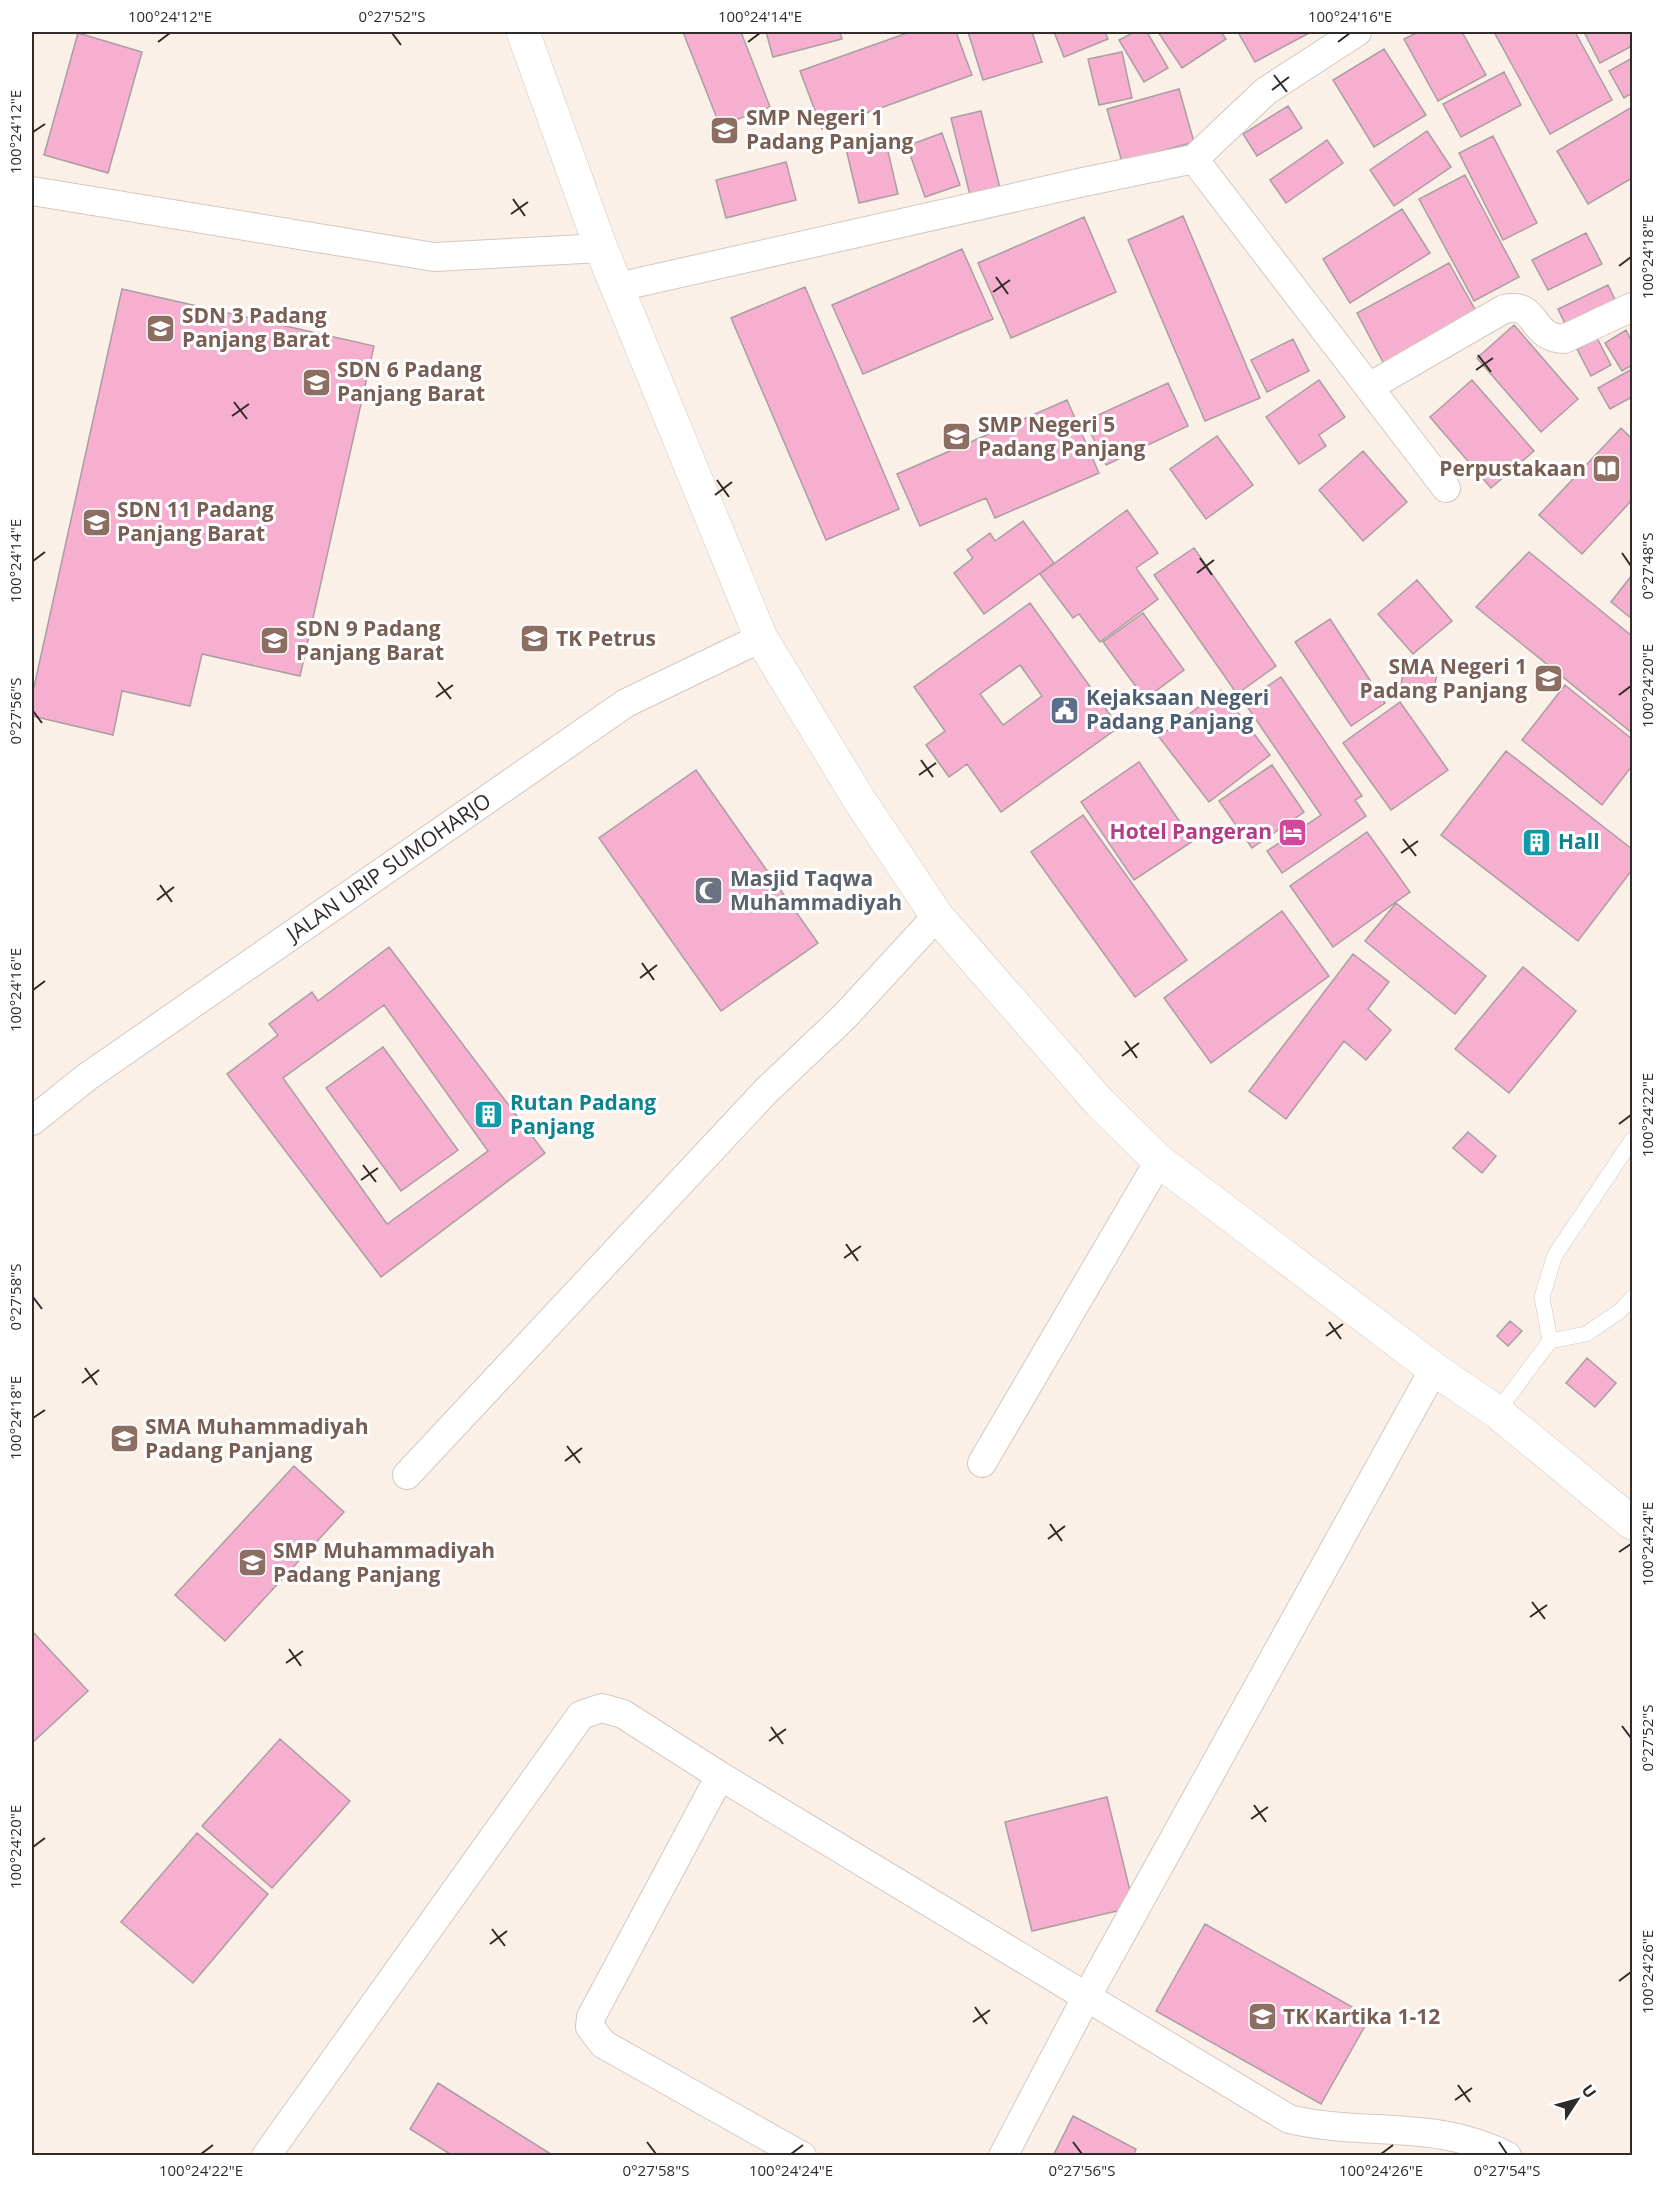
<svg xmlns="http://www.w3.org/2000/svg" width="1664" height="2187" font-family="'Open Sans',sans-serif">
	<style>
		.building { fill: #f6afcf; stroke: #ab9ea3; stroke-width: 1.5; fill-rule: evenodd }
		.lines { fill: none; stroke-linecap: round; stroke-linejoin: round }
		.lane-casing { stroke: #d3c8c0; stroke-width: 16 }
		.street-casing { stroke: #d3c8c0; stroke-width: 30 }
		.highway-casing { stroke: #d3c8c0; stroke-width: 34 }
		.lane { stroke: #fff; stroke-width: 15 }
		.street { stroke: #fff; stroke-width: 28 }
		.highway { stroke: #fff; stroke-width: 33 }
		.ticks { fill: none; stroke: #302b28; stroke-width: 2 }
		.labels { text-anchor: middle; stroke-width: 6; stroke-linejoin: round; paint-order: stroke }
		.education-label { font-size: 21px; font-weight: bold; fill: #785e54; stroke: #fff; text-anchor: start }
		.service-label { font-size: 21px; font-weight: bold; fill: #4e5e75; stroke: #fff; text-anchor: start }
		.hotel-label { font-size: 21px; font-weight: bold; fill: #b23c85; stroke: #fff; text-anchor: end }
		.culture-label { font-size: 21px; font-weight: bold; fill: #0d838f; stroke: #fff; text-anchor: start }
		.street-label { font-size: 21px; fill: #302b28; stroke: #fff }
		.worship-label { font-size: 21px; font-weight: bold; fill: #5b616d; stroke: #fff; text-anchor: start }
		.neatline { fill: none; stroke: #302b28; stroke-width: 2 }
		.ticks-label { font-size: 15px; text-anchor: middle; fill: #302b28 }
	</style>
	<rect width="100%" height="100%" fill="#fbf0e7"/>
	<!-- building -->
	<path class="building" d="M683,32H741L770,107L720,126Z
		M766,32H840L842,39L773,57Z
		M910,32H956L972,75L822,129L800,71Z
		M968,32H1032L1042,62L983,80Z
		M1054,32H1105L1108,39L1064,57Z
		M1134,32H1147L1168,68L1144,82L1119,40Z
		M1158,32H1221L1226,39L1182,68Z
		M1238,32H1311L1255,62Z
		M1418,32H1462L1486,75L1438,101L1404,39Z
		M1494,32H1575L1612,100L1550,134Z
		M1584,32H1632V46L1600,63Z
		M78,33L142,52L108,173L44,155Z
		M1384,49L1426,115L1374,147L1333,80Z
		M1122,52L1132,98L1099,105L1088,59Z
		M1632,58V93L1624,98L1609,71Z
		M1504,72L1521,105L1461,137L1443,104Z
		M1179,89L1194,142L1122,162L1107,109Z
		M1288,106L1302,128L1257,156L1243,134Z
		M1632,107V178L1588,204L1557,151Z
		M981,111L1000,188L970,195L951,118Z
		M1427,131L1451,167L1394,206L1370,170Z
		M942,133L960,185L925,197L907,146Z
		M1493,136L1537,223L1503,240L1459,153Z
		M885,139L898,194L859,203L846,149Z
		M1327,140L1343,163L1286,203L1270,180Z
		M786,162L796,200L726,218L716,180Z
		M1465,175L1519,277L1474,301L1419,199Z
		M1402,209L1430,253L1350,303L1323,259Z
		M1183,216L1260,398L1205,421L1128,240Z
		M1084,217L1116,292L1011,338L978,263Z
		M1586,233L1602,264L1548,290L1532,260Z
		M962,249L993,319L863,374L832,305Z
		M1449,263L1477,313L1384,364L1357,313Z
		M1608,285L1617,304L1567,328L1558,309Z
		M805,287L899,509L826,540L731,318Z
		M122,289L374,346L300,676L202,654L190,706L122,691L113,735L32,716V696Z
		M1514,325L1578,399L1541,432L1477,358Z
		M1626,330L1632,342V365L1622,371L1605,343Z
		M1597,338L1611,365L1591,376L1577,349Z
		M1293,339L1309,371L1267,392L1251,360Z
		M1632,369V397L1610,409L1598,388Z
		M1319,380L1345,417L1319,435L1326,446L1299,464L1266,417Z
		M1472,380L1534,451L1491,488L1430,417Z
		M1168,383L1188,426L1106,465L1085,421Z
		M1067,400L1099,473L995,518L986,498L920,526L897,474Z
		M1621,428L1632,439V500L1582,554L1539,515Z
		M1217,436L1253,485L1206,519L1170,469Z
		M1363,451L1407,502L1363,541L1319,490Z
		M1127,510L1158,553L1136,568L1158,599L1100,642L1079,614L1073,618L1040,574Z
		M1023,521L1054,563L984,614L954,573L973,558L967,550L990,533L995,541Z
		M1194,548L1276,666L1237,694L1154,575Z
		M1529,552L1632,636V733L1476,607Z
		M1632,575V619L1611,602Z
		M1417,580L1452,621L1413,654L1378,614Z
		M1030,603L1119,727L1001,812L967,764L949,777L926,745L945,731L914,687ZM1020,665L1042,696L1003,725L980,694Z
		M1143,613L1184,670L1145,699L1103,642Z
		M1330,619L1385,703L1351,726L1295,642Z
		M1405,666L1437,673L1432,699L1399,693Z
		M1281,677L1362,796L1355,800L1366,816L1282,873L1267,851L1321,815L1244,702Z
		M1565,685L1632,739V766L1602,805L1522,740Z
		M1221,690L1270,755L1209,802L1159,737Z
		M1400,702L1448,770L1391,810L1343,743Z
		M1506,751L1632,849V870L1578,941L1441,835Z
		M1139,762L1193,841L1134,880L1081,802Z
		M1272,765L1304,812L1252,848L1219,801Z
		M696,770L818,943L721,1011L599,838Z
		M1083,815L1187,960L1135,997L1031,852Z
		M1367,832L1410,892L1333,947L1290,886Z
		M1396,903L1486,976L1455,1014L1365,941Z
		M1282,911L1329,976L1211,1063L1164,998Z
		M389,947L545,1153L381,1277L227,1074L278,1035L269,1024L312,992L318,1001ZM384,1005L488,1151L387,1224L283,1078Z
		M1353,954L1389,982L1368,1009L1391,1030L1366,1060L1344,1041L1286,1119L1249,1091Z
		M1523,967L1576,1011L1509,1093L1455,1049Z
		M383,1047L458,1150L401,1191L326,1088Z
		M1468,1132L1496,1156L1482,1173L1453,1148Z
		M1510,1321L1522,1331L1508,1346L1497,1336Z
		M1587,1358L1616,1383L1595,1407L1566,1383Z
		M294,1466L344,1512L225,1641L175,1595Z
		M32,1631L88,1691L32,1743Z
		M280,1739L350,1801L272,1888L202,1826Z
		M1107,1797L1134,1907L1032,1931L1005,1822Z
		M197,1833L268,1894L193,1983L121,1922Z
		M1205,1924L1370,2017L1321,2104L1156,2011Z
		M438,2083L554,2156H453L410,2129Z
		M1073,2116L1136,2149L1133,2156H1053Z"/>
	<g class="lines">
		<defs>
			<path id="lane" d="M1632,1140L1555,1255L1542,1297L1550,1341L1586,1334L1620,1311L1632,1298
				M1497,1412L1550,1341"/>
			<g id="street">
				<path d="M1194,159L1446,488"/>
				<path d="M32,191L434,257L601,248"/>
				<path d="M618,287L1079,183L1194,159L1266,91L1357,32"/>
				<path d="M1369,387L1504,309C1539,301 1529,338 1564,339L1632,307"/>
				<path id="s1" d="M32,1121L87,1077L626,703L761,638"/>
				<path d="M982,1463L1159,1161"/>
				<path d="M407,1475L766,1091L845,1016L937,916"/>
				<path d="M720,1776L591,2017L590,2027L603,2044L802,2156"/>
				<path d="M266,2156L581,1715L602,1708L623,1714L720,1776L1289,2119C1364,2137 1437,2119 1507,2156"/>
				<path d="M1003,2156L1087,1996L1434,1369"/>
			</g>
			<path id="highway" d="M523,32L601,248L761,638L860,801L937,916L1099,1102L1159,1161L1434,1369L1497,1412L1632,1523"/>
		</defs>
		<!-- lane casing -->
		<use href="#lane" class="lane-casing"/>
		<!-- street casing -->
		<use href="#street" class="street-casing"/>
		<!-- highway casing -->
		<use href="#highway" class="highway-casing"/>
		<!-- lane -->
		<use href="#lane" class="lane"/>
		<!-- street -->
		<use href="#street" class="street"/>
		<!-- highway -->
		<use href="#highway" class="highway"/>
	</g>
	<!-- ticks -->
	<path class="ticks" d="M392,33L401,45M158,42L170,33M748,42L760,33M1338,42L1350,33M1274,75L1287,92M1272,90L1289,77M33,132L45,124M513,199L525,216M511,214L528,202M1619,266L1631,257M996,277L1008,294M993,292L1010,280M1478,355L1491,372M1476,370L1493,358M234,402L247,419M232,416L249,404M717,480L729,497M715,495L732,482M1622,553L1631,566M1200,558L1212,575M33,561L45,552M1197,573L1214,560M438,682L451,699M1619,695L1631,686M436,697L453,685M33,711L42,723M921,760L933,777M919,775L936,763M1403,839L1416,856M1401,853L1418,841M160,885L172,902M157,900L174,887M642,963L654,980M640,978L657,965M33,990L45,981M1125,1041L1137,1058M1122,1056L1139,1043M1619,1124L1631,1115M363,1165L376,1182M361,1180L378,1168M846,1244L858,1261M844,1258L861,1246M33,1297L42,1309M1329,1322L1341,1339M1326,1336L1343,1324M85,1368L97,1385M82,1383L99,1370M33,1418L45,1410M567,1446L580,1463M565,1461L582,1448M1050,1524L1062,1541M1048,1539L1065,1526M1619,1552L1631,1544M1532,1602L1545,1619M1530,1617L1547,1605M289,1649L301,1666M286,1663L303,1651M1622,1726L1631,1738M771,1727L783,1744M769,1741L786,1729M1254,1805L1266,1822M1251,1819L1268,1807M33,1847L45,1838M492,1929L505,1946M490,1944L507,1931M1619,1981L1631,1972M975,2007L987,2024M973,2022L990,2010M1458,2085L1470,2102M1455,2100L1472,2088M647,2142L656,2154M1073,2142L1082,2154M1499,2142L1507,2154M201,2154L213,2145M791,2154L803,2145M1381,2154L1393,2145"/>
	<!-- icons -->
	<defs>
		<symbol id="school-square" viewBox="-11 -11 22 22"><rect x="-9" y="-9" width="18" height="18" rx="4" fill="#8d6e63" stroke="#fff"/><path d="M0-5L7-2L0 1L-7-2ZM-4 1L0 2.5L4 1V4Q0 6-4 4Z" fill="#fff"/></symbol>
		<symbol id="library-square" viewBox="-11 -11 22 22"><rect x="-9" y="-9" width="18" height="18" rx="4" fill="#8d6e63" stroke="#fff"/><path d="M-6-4Q-3-5.5-.7-3.5V5Q-3 3-6 4ZM6-4Q3-5.5 .7-3.5V5Q3 3 6 4Z" fill="#fff"/></symbol>
		<symbol id="civic-square" viewBox="-11 -11 22 22"><rect x="-9" y="-9" width="18" height="18" rx="4" fill="#5c6f8a" stroke="#fff"/><path d="M-.6-6.5H3V-4.5H.6V-3L4-1V1h2V6H-6V1h2V-1L-.6-3ZM-1.2 2.5V6h2.4V2.5Z" fill="#fff"/></symbol>
		<symbol id="hotel-square" viewBox="-11 -11 22 22"><rect x="-9" y="-9" width="18" height="18" rx="4" fill="#d1479c" stroke="#fff"/><path d="M-6-4.5h1.5V1H6V5H4.5V3h-9V5H-6ZM-4 0a1.8 1.8 0 1 1 3.6 0ZM.5 0V-2.5h3Q6-2.5 6 0Z" fill="#fff"/></symbol>
		<symbol id="building-square" viewBox="-11 -11 22 22"><rect x="-9" y="-9" width="18" height="18" rx="4" fill="#0f9aa8" stroke="#fff"/><path d="M-4-6H4V6H1V3H-1V6H-4ZM-2.5-4.3h1.7v1.8h-1.7ZM.8-4.3h1.7v1.8H.8ZM-2.5-1h1.7V.8h-1.7ZM.8-1h1.7V.8H.8Z" fill="#fff"/></symbol>
		<symbol id="mosque-square" viewBox="-11 -11 22 22"><rect x="-9" y="-9" width="18" height="18" rx="4" fill="#6b7280" stroke="#fff"/><path d="M3.5-4.9A6 6 0 1 0 3.5 4.9A5 5 0 1 1 3.5-4.9Z" fill="#fff"/></symbol>
	</defs>
	<g fill-rule="evenodd">
		<use href="#school-square" x="708" y="114" width="33" height="33"/>
		<use href="#school-square" x="144" y="312" width="33" height="33"/>
		<use href="#school-square" x="300" y="366" width="33" height="33"/>
		<use href="#school-square" x="940" y="420" width="33" height="33"/>
		<use href="#library-square" x="1590" y="452" width="33" height="33"/>
		<use href="#school-square" x="80" y="506" width="33" height="33"/>
		<use href="#school-square" x="518" y="622" width="33" height="33"/>
		<use href="#school-square" x="258" y="624" width="33" height="33"/>
		<use href="#school-square" x="1532" y="662" width="33" height="33"/>
		<use href="#civic-square" x="1048" y="694" width="33" height="33"/>
		<use href="#hotel-square" x="1276" y="816" width="33" height="33"/>
		<use href="#building-square" x="1520" y="826" width="33" height="33"/>
		<use href="#mosque-square" x="692" y="874" width="33" height="33"/>
		<use href="#building-square" x="472" y="1098" width="33" height="33"/>
		<use href="#school-square" x="108" y="1422" width="33" height="33"/>
		<use href="#school-square" x="236" y="1546" width="33" height="33"/>
		<use href="#school-square" x="1246" y="2000" width="33" height="33"/>
	</g>
	<g class="labels">
		<!-- education labels -->
		<g class="education-label">
			<text x="746" y="125">SMP Negeri 1<tspan x="746" dy="24">Padang Panjang</tspan></text>
			<text x="182" y="323">SDN 3 Padang<tspan x="182" dy="24">Panjang Barat</tspan></text>
			<text x="337" y="377">SDN 6 Padang<tspan x="337" dy="24">Panjang Barat</tspan></text>
			<text x="978" y="432">SMP Negeri 5<tspan x="978" dy="24">Padang Panjang</tspan></text>
			<text x="1586" y="476" text-anchor="end">Perpustakaan</text>
			<text x="117" y="517">SDN 11 Padang<tspan x="117" dy="24">Panjang Barat</tspan></text>
			<text x="296" y="636">SDN 9 Padang<tspan x="296" dy="24">Panjang Barat</tspan></text>
			<text x="556" y="646">TK Petrus</text>
			<text x="1527" y="674" text-anchor="end">SMA Negeri 1<tspan x="1527" dy="24">Padang Panjang</tspan></text>
			<text x="145" y="1434">SMA Muhammadiyah<tspan x="145" dy="24">Padang Panjang</tspan></text>
			<text x="273" y="1558">SMP Muhammadiyah<tspan x="273" dy="24">Padang Panjang</tspan></text>
			<text x="1283" y="2024">TK Kartika 1-12</text>
		</g>
		<!-- service labels -->
		<g class="service-label">
			<text x="1086" y="705">Kejaksaan Negeri<tspan x="1086" dy="24">Padang Panjang</tspan></text>
		</g>
		<!-- hotel labels -->
		<g class="hotel-label">
			<text x="1272" y="839">Hotel Pangeran</text>
		</g>
		<!-- culture labels -->
		<g class="culture-label">
			<text x="1558" y="849">Hall</text>
			<text x="510" y="1110">Rutan Padang<tspan x="510" dy="24">Panjang</tspan></text>
		</g>
		<!-- street labels -->
		<g class="street-label">
			<text dy="7" stroke="none"><textPath href="#s1" startOffset="438">JALAN URIP SUMOHARJO</textPath></text>
		</g>
		<!-- worship labels -->
		<g class="worship-label">
			<text x="730" y="886">Masjid Taqwa<tspan x="730" dy="24">Muhammadiyah</tspan></text>
		</g>
	</g>
	<!-- border -->
	<rect width="1664" height="2187" fill="none" stroke="#ffffff" stroke-width="66"/>
	<!-- north arrow -->
	<g transform="translate(1577 2100) rotate(54)" stroke="#ffffff" stroke-width="4.5" paint-order="stroke">
	<path d="M0-4.5L10 22L0 15L-10 22Z" fill="#302b28"/>
	<text y="-9" font-size="16" font-weight="bold" text-anchor="middle" fill="#302b28">U</text>
	</g>
	<rect x="33" y="33" width="1598" height="2121" class="neatline"/>
	<g class="ticks-label">
		<text x="170" y="22">100°24'12"E</text>
		<text x="392" y="22">0°27'52"S</text>
		<text x="760" y="22">100°24'14"E</text>
		<text x="1350" y="22">100°24'16"E</text>
		<text transform="translate(16 132) rotate(-90)" y="5">100°24'12"E</text>
		<text transform="translate(1648 257) rotate(-90)" y="5">100°24'18"E</text>
		<text transform="translate(16 561) rotate(-90)" y="5">100°24'14"E</text>
		<text transform="translate(1648 566) rotate(-90)" y="5">0°27'48"S</text>
		<text transform="translate(1648 686) rotate(-90)" y="5">100°24'20"E</text>
		<text transform="translate(16 711) rotate(-90)" y="5">0°27'56"S</text>
		<text transform="translate(16 990) rotate(-90)" y="5">100°24'16"E</text>
		<text transform="translate(1648 1115) rotate(-90)" y="5">100°24'22"E</text>
		<text transform="translate(16 1297) rotate(-90)" y="5">0°27'58"S</text>
		<text transform="translate(16 1418) rotate(-90)" y="5">100°24'18"E</text>
		<text transform="translate(1648 1544) rotate(-90)" y="5">100°24'24"E</text>
		<text transform="translate(1648 1738) rotate(-90)" y="5">0°27'52"S</text>
		<text transform="translate(16 1847) rotate(-90)" y="5">100°24'20"E</text>
		<text transform="translate(1648 1972) rotate(-90)" y="5">100°24'26"E</text>
		<text x="201" y="2176">100°24'22"E</text>
		<text x="656" y="2176">0°27'58"S</text>
		<text x="791" y="2176">100°24'24"E</text>
		<text x="1082" y="2176">0°27'56"S</text>
		<text x="1381" y="2176">100°24'26"E</text>
		<text x="1507" y="2176">0°27'54"S</text>
	</g>
</svg>
